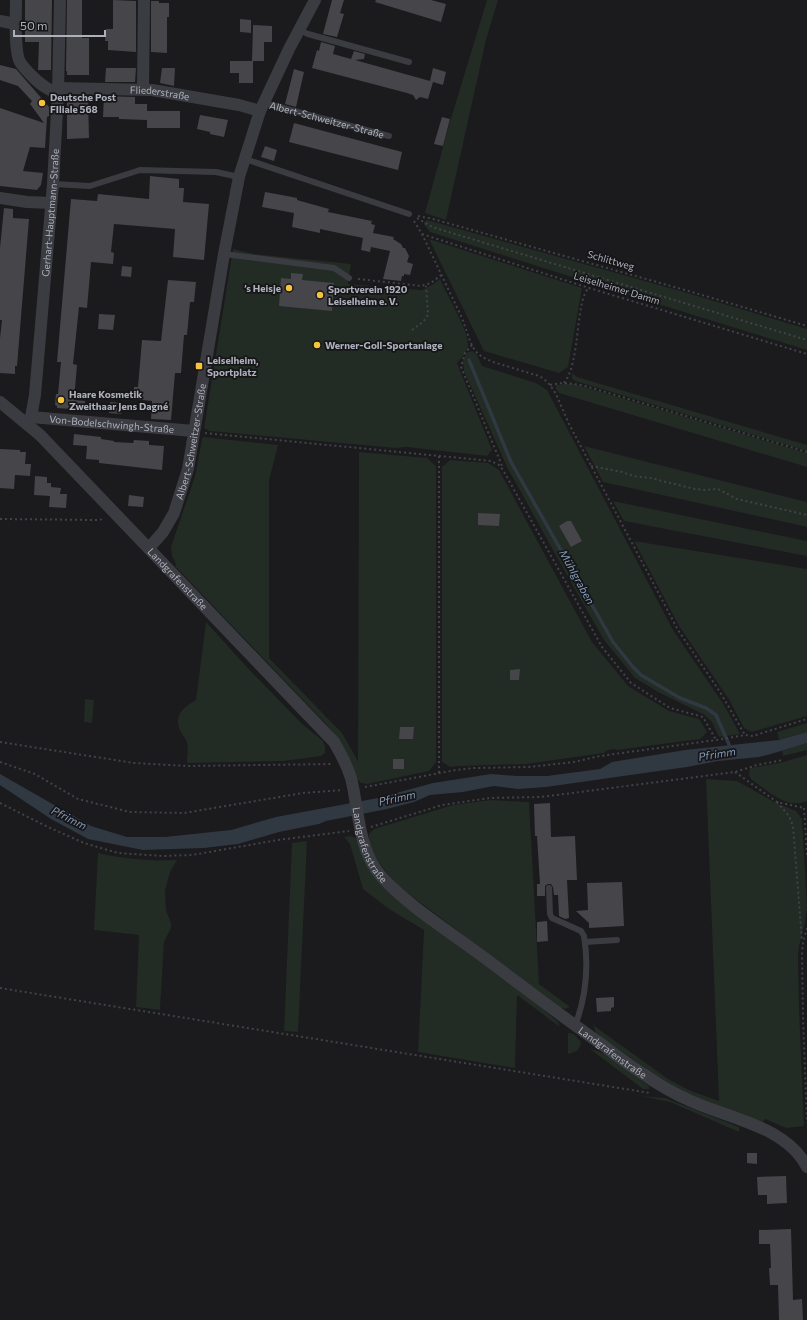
<svg xmlns="http://www.w3.org/2000/svg" width="807" height="1320" font-family="Commissioner,sans-serif">
	<style>
		.green { fill: #222b24 }
		.water { fill: #303842 }
		.lines { fill: none; stroke-linecap: round; stroke-linejoin: round }
		.stream { stroke: #303842; stroke-width: 3.5 }
		.building { fill: #45454a }
		.path { stroke: #414349; stroke-width: 2; stroke-dasharray: 2 3; stroke-linecap: butt }
		.lane { stroke: #3b3c42; stroke-width: 6 }
		.street { stroke: #3b3c42; stroke-width: 12 }
		.poi-dot { fill: #f5c43b; stroke: #161518; stroke-width: 1.5 }
		.labels { text-anchor: middle; stroke-width: 3.5; stroke-linejoin: round; paint-order: stroke }
		.street-label { font-size: 10px; fill: #adb1bc; stroke: #161518 }
		.poi-label { font-size: 10px; font-weight: bold; fill: #adb1bc; stroke: #161518; text-anchor: start }
		.water-label { font-size: 11px; font-style: italic; fill: #849cb7; stroke: #161518 }
	</style>
	<rect width="100%" height="100%" fill="#1b1a1d"/>
	<!-- green -->
	<path class="green" d="M487,0H498L486,40L446,220L425,213L449,125Z
		M427,220L684,292L807,329V350L622,293L430,232L424,225V222Z
		M429,239L582,288L568,367L559,373L484,351Z
		M233,249L254,254L351,264L348,284L422,290L432,285L440,279C446,293 469,332 468,345C467,352 462,358 457,363L492,450L487,456L407,447L395,448L210,431L204,428Z
		M472,351L477,355L482,366L536,383L547,390L673,630L724,705L740,734L719,737L712,722L703,714L658,692L635,678L604,640L573,586L507,467L464,371L463,361L466,353Z
		M572,373L577,377L807,445V451L575,381L572,379Z
		M565,384H574L584,387L807,453V467L559,393L556,389V385Z
		M203,437L278,445L269,481V658L342,733L358,761L359,452L427,458L436,466V762L429,771L367,784L361,783L356,778C349,756 343,744 328,726L175,566L176,564L172,556L171,547L195,476L202,439Z
		M584,446L807,502V527L603,482Z
		M450,460L488,463L499,470L592,642L628,686L669,711L699,719L707,732L700,739L617,750L614,749L608,750L604,753L526,764L457,766L450,767L442,762V467Z
		M613,501L807,541V556L624,521Z
		M634,541L807,569V716L752,732L744,728L730,701L679,626Z
		M206,622L245,665L301,723L323,741L325,746V753L321,756L284,761L187,763C187,757 189,746 186,740C185,737 181,734 180,730C173,715 185,706 196,700Z
		M85,699L94,700L92,723L84,722Z
		M807,723V732L779,740L777,732Z
		M807,743V750L783,756L782,751L783,750Z
		M807,755V801C786,810 767,790 751,779L749,776L750,768L780,763Z
		M706,779L737,781L776,803L796,811L802,819L807,906L805,923L799,946L798,957L799,1006L804,1126L786,1128L765,1119L763,1122C735,1112 706,1103 680,1089C653,1075 628,1056 602,1038L596,1033L593,1025L668,1079L691,1091L719,1101Z
		M491,800L529,802L539,984L570,1007L565,1009L561,1008L402,889C390,877 366,852 369,834L374,829L453,805Z
		M350,836L356,838L363,855L558,1022L560,1027L517,995L515,1068L418,1052L424,930L389,909L363,889L350,844L344,837Z
		M307,841L298,1032L284,1031L292,843Z
		M98,853C124,859 150,861 177,860L170,872L165,891L166,910L171,923V928L164,942L160,1010L136,1007L139,935L94,930Z
		M568,1033L574,1034L581,1042C580,1051 575,1052 568,1054Z
		M590,1049C609,1052 629,1071 645,1083L649,1086V1089H643Z
		M641,1096L665,1098L739,1127V1132L670,1102Z"/>
	<!-- water -->
	<path class="water" d="M807,732V743L771,754L759,757L718,761L687,767L546,787L518,789L494,786L463,792L430,795L414,802L387,809L326,821L319,824L279,832L238,844L204,848L143,850L88,839L51,819L0,785V774L91,826L127,837H165L231,830L276,817L378,798L433,783L491,774L517,776H547L600,769L612,762L685,750L779,740Z"/>
	<g class="lines">
		<!-- stream -->
		<path class="stream" d="M469,360L511,462L613,642L633,667L641,675L680,698L706,708L716,715L731,749"/>
	</g>
	<!-- building -->
	<path class="building" d="M25,0H52L51,70H38L39,42H25Z
		M67,0H82V38H89V75H67V71H66Z
		M113,0L136,1V52L108,50V41H105L106,29H113Z
		M332,0H344L340,13L344,14L337,37L323,34Z
		M376,0H431L446,4L441,22L375,2Z
		M151,1H159V3H169V17H167V53L151,52Z
		M240,19L251,20V33L240,32Z
		M253,25L272,26V42H264V61H252Z
		M321,42L335,46L333,54L351,59L354,51L365,54L364,59L355,60L430,81L433,68L446,72L443,85L433,82L428,99L420,97L416,100L413,95L407,93L312,68L317,50L319,51Z
		M230,61H253V83H239V73H230Z
		M0,65L16,69L50,108L49,116L47,117L45,148L30,147L23,171L43,173L41,185L37,190L0,186V108L44,123L30,104L32,101L18,86L0,80Z
		M106,68H136L135,82H105Z
		M162,68H175L174,86L160,83Z
		M294,69L304,72L296,107L285,104Z
		M67,96H88L89,138L67,139Z
		M104,96L135,97V104H147V111H180V128H147V120L119,119V117H103Z
		M200,115L228,120L224,137L210,134V132L197,129Z
		M442,117L450,119L443,146L434,144Z
		M294,123L402,152L398,170L289,142Z
		M265,146L277,150L274,161L261,157Z
		M150,176L179,179V188H184L183,202L209,204L204,260L173,257L175,229L114,224L111,252L114,253L113,264L91,262L87,308L79,307L73,364L77,365L74,400L85,401V410L57,408V406L55,405L56,394H58L61,362H57L71,199L97,201L98,194L149,199Z
		M265,192L287,196L297,198V200L329,209L328,212L372,221L371,224L375,225L373,233L394,237L393,239L401,244L403,248H405L409,256L407,262L413,264L410,275L404,274V276H402L401,281L383,279L390,251L371,247L370,252L361,250L363,238L320,229V233L292,227L294,213L262,207Z
		M4,208L13,209V218L29,219L17,366H15V374L0,373V338L2,320H0V248Z
		M122,266L132,267L131,277L121,276Z
		M291,273L303,274L302,280L334,283L332,311L279,306L281,278L291,279Z
		M168,280L196,282L194,302H190L187,335H184L181,373H175L171,420L151,419L152,401L133,399L134,387H138L142,340L161,341Z
		M99,314L115,315L113,330L98,329Z
		M110,402L122,403L121,414L109,413Z
		M74,434L101,437V439L114,441V442L133,443L134,440L149,441V445L164,446L162,470L99,463V460L86,459L87,446L73,445Z
		M0,449L20,450V452H26L25,464H31L30,476L15,475L14,489L0,488Z
		M35,476L47,477V483H51V487L61,488L60,494H67L66,508L49,507L50,496L34,495Z
		M129,495L144,497L143,507L128,506Z
		M478,513L500,514L499,526L478,525Z
		M567,521H571L582,541L571,547L559,526Z
		M520,669L519,680H510V670Z
		M400,727H414L413,739H399Z
		M393,759H404V769H393Z
		M550,803L551,837L575,836L577,880H567L569,918L565,919L559,916L558,895H554L553,887L551,884H548L545,886V896H537V884H540L537,836H535L534,804Z
		M622,882L624,926L589,928V923L576,911L588,910L587,883Z
		M547,921L548,941L537,942V922Z
		M614,997V1007L611,1008V1011L597,1012L596,998Z
		M747,1153H757V1164L747,1163Z
		M786,1176L787,1203L767,1204V1195H758L757,1177Z
		M791,1229L793,1300L802,1299L803,1320H779L778,1285H770L769,1268H771L770,1244H759V1230Z"/>
	<g class="lines">
		<!-- path -->
		<path class="path" d="M418,216L433,219L685,290L807,326
			M417,218L432,227L807,340
			M414,221L422,234L462,318L470,341L475,351L482,357L493,362L539,376L544,379L550,385L556,394L569,424L678,630L720,692L745,735
			M422,234L589,288L807,354
			M358,279L421,286L431,283L441,275
			M412,330L423,322L428,315L426,286
			M472,345L465,353L461,367L503,468
			M564,383C581,362 575,299 589,288
			M550,385C562,382 572,383 585,386L807,452
			M205,433L491,461L499,465L503,470L602,647L631,683L670,708L703,717L716,740
			M439,456V773
			M591,466L622,472L633,476L650,478L695,489L705,490L718,489L737,499L807,515
			M0,519L97,520L105,519
			M0,742L134,763L188,766L333,764
			M0,762L35,774L78,799L130,812L184,813L303,793L343,790
			M735,772L777,802L804,808
			M365,787L456,770L474,768L529,767L574,762L600,756L716,740L745,735L753,736L807,719
			M777,802L789,816L793,826L802,941
			M0,803L48,827L84,843L118,853L163,856L192,855L278,840L349,831
			M804,808L807,855
			M371,827L442,805L456,803L490,798L541,797L735,772L757,765L783,760
			M807,928L803,943L802,952L803,1017L807,1123
			M0,988L650,1093"/>
		<!-- lane -->
		<g class="lane">
			<path d="M299,30L308,34L409,62"/>
			<path id="s1" d="M264,103L389,136"/>
			<path d="M245,159L409,214"/>
			<path d="M53,184L90,186L140,170L216,172L239,177"/>
			<path d="M224,254L334,268L349,278"/>
			<path d="M549,888L550,914L552,918L581,931L584,936C589,967 586,997 575,1026"/>
			<path d="M585,942L617,940"/>
		</g>
		<!-- street -->
		<g class="street">
			<path d="M16,0C16,14 14,51 20,62C23,67 28,72 32,76C40,84 47,90 58,93"/>
			<path d="M0,21L16,24"/>
			<path id="s2" d="M58,88L152,90L239,105L260,111"/>
			<path d="M143,89L144,0"/>
			<path d="M0,198L27,202L51,203"/>
			<path id="s3" d="M0,402L40,435L334,742C341,754 347,765 351,778C359,810 358,850 381,876C407,905 446,929 478,953C520,984 561,1016 604,1046C617,1056 630,1066 645,1075C659,1085 675,1094 691,1101C730,1119 786,1126 807,1167"/>
			<path id="s4" d="M31,417L194,431"/>
			<path id="s5" d="M26,423L31,417L35,395L53,184L58,93L60,0"/>
			<path id="s6" d="M149,548L163,532L174,513L188,469L224,254L239,177L260,111L289,49L315,0"/>
		</g>
	</g>
	<!-- markers -->
	<g class="poi-dot">
		<circle cx="42" cy="103" r="4"/>
		<circle cx="289" cy="288" r="4"/>
		<circle cx="320" cy="295" r="4"/>
		<circle cx="317" cy="345" r="4"/>
		<rect x="195" y="362" width="8" height="8" rx="2"/>
		<circle cx="61" cy="400" r="4"/>
	</g>
	<g class="labels">
		<!-- street labels -->
		<g class="street-label">
			<text dy="4" stroke="none"><textPath href="#s2" startOffset="102">Fliederstraße</textPath></text>
			<text dy="4" stroke="none"><textPath href="#s1" startOffset="65">Albert-Schweitzer-Straße</textPath></text>
			<text dy="4" stroke="none"><textPath href="#s5" startOffset="213">Gerhart-Hauptmann-Straße</textPath></text>
			<text transform="translate(611 260) rotate(16)" y="4">Schlittweg</text>
			<text transform="translate(617 288) rotate(17)" y="4">Leiselheimer Damm</text>
			<text dy="4" stroke="none"><textPath href="#s4" startOffset="81">Von-Bodelschwingh-Straße</textPath></text>
			<text dy="4" stroke="none"><textPath href="#s6" startOffset="117">Albert-Schweitzer-Straße</textPath></text>
			<text dy="4" stroke="none"><textPath href="#s3" startOffset="251">Landgrafenstraße</textPath></text>
			<text dy="4" stroke="none"><textPath href="#s3" startOffset="587">Landgrafenstraße</textPath></text>
			<text dy="4" stroke="none"><textPath href="#s3" startOffset="912">Landgrafenstraße</textPath></text>
		</g>
		<!-- poi labels -->
		<g class="poi-label">
			<text x="50" y="101">Deutsche Post<tspan x="50" dy="12">FIliale 568</tspan></text>
			<text x="281" y="292" text-anchor="end">’s Heisje</text>
			<text x="328" y="293">Sportverein 1920<tspan x="328" dy="12">Leiselheim e. V.</tspan></text>
			<text x="325" y="349">Werner-Goll-Sportanlage</text>
			<text x="207" y="364">Leiselheim,<tspan x="207" dy="12">Sportplatz</tspan></text>
			<text x="69" y="398">Haare Kosmetik<tspan x="69" dy="12">Zweithaar Jens Dagné</tspan></text>
		</g>
		<!-- water labels -->
		<g class="water-label">
			<text transform="translate(577 577) rotate(61)" y="4">Mühlgraben</text>
			<text transform="translate(717 754) rotate(-9)" y="4">Pfrimm</text>
			<text transform="translate(397 798) rotate(-12)" y="4">Pfrimm</text>
			<text transform="translate(69 818) rotate(27)" y="4">Pfrimm</text>
		</g>
	</g>
	<!-- scale -->
	<path d="M14 30v6h91v-6" fill="none" stroke="#adb1bc" stroke-width="2"/>
	<text x="20" y="30" font-size="12" fill="#adb1bc" stroke="#161518" stroke-width="3" paint-order="stroke">50 m</text>
</svg>
